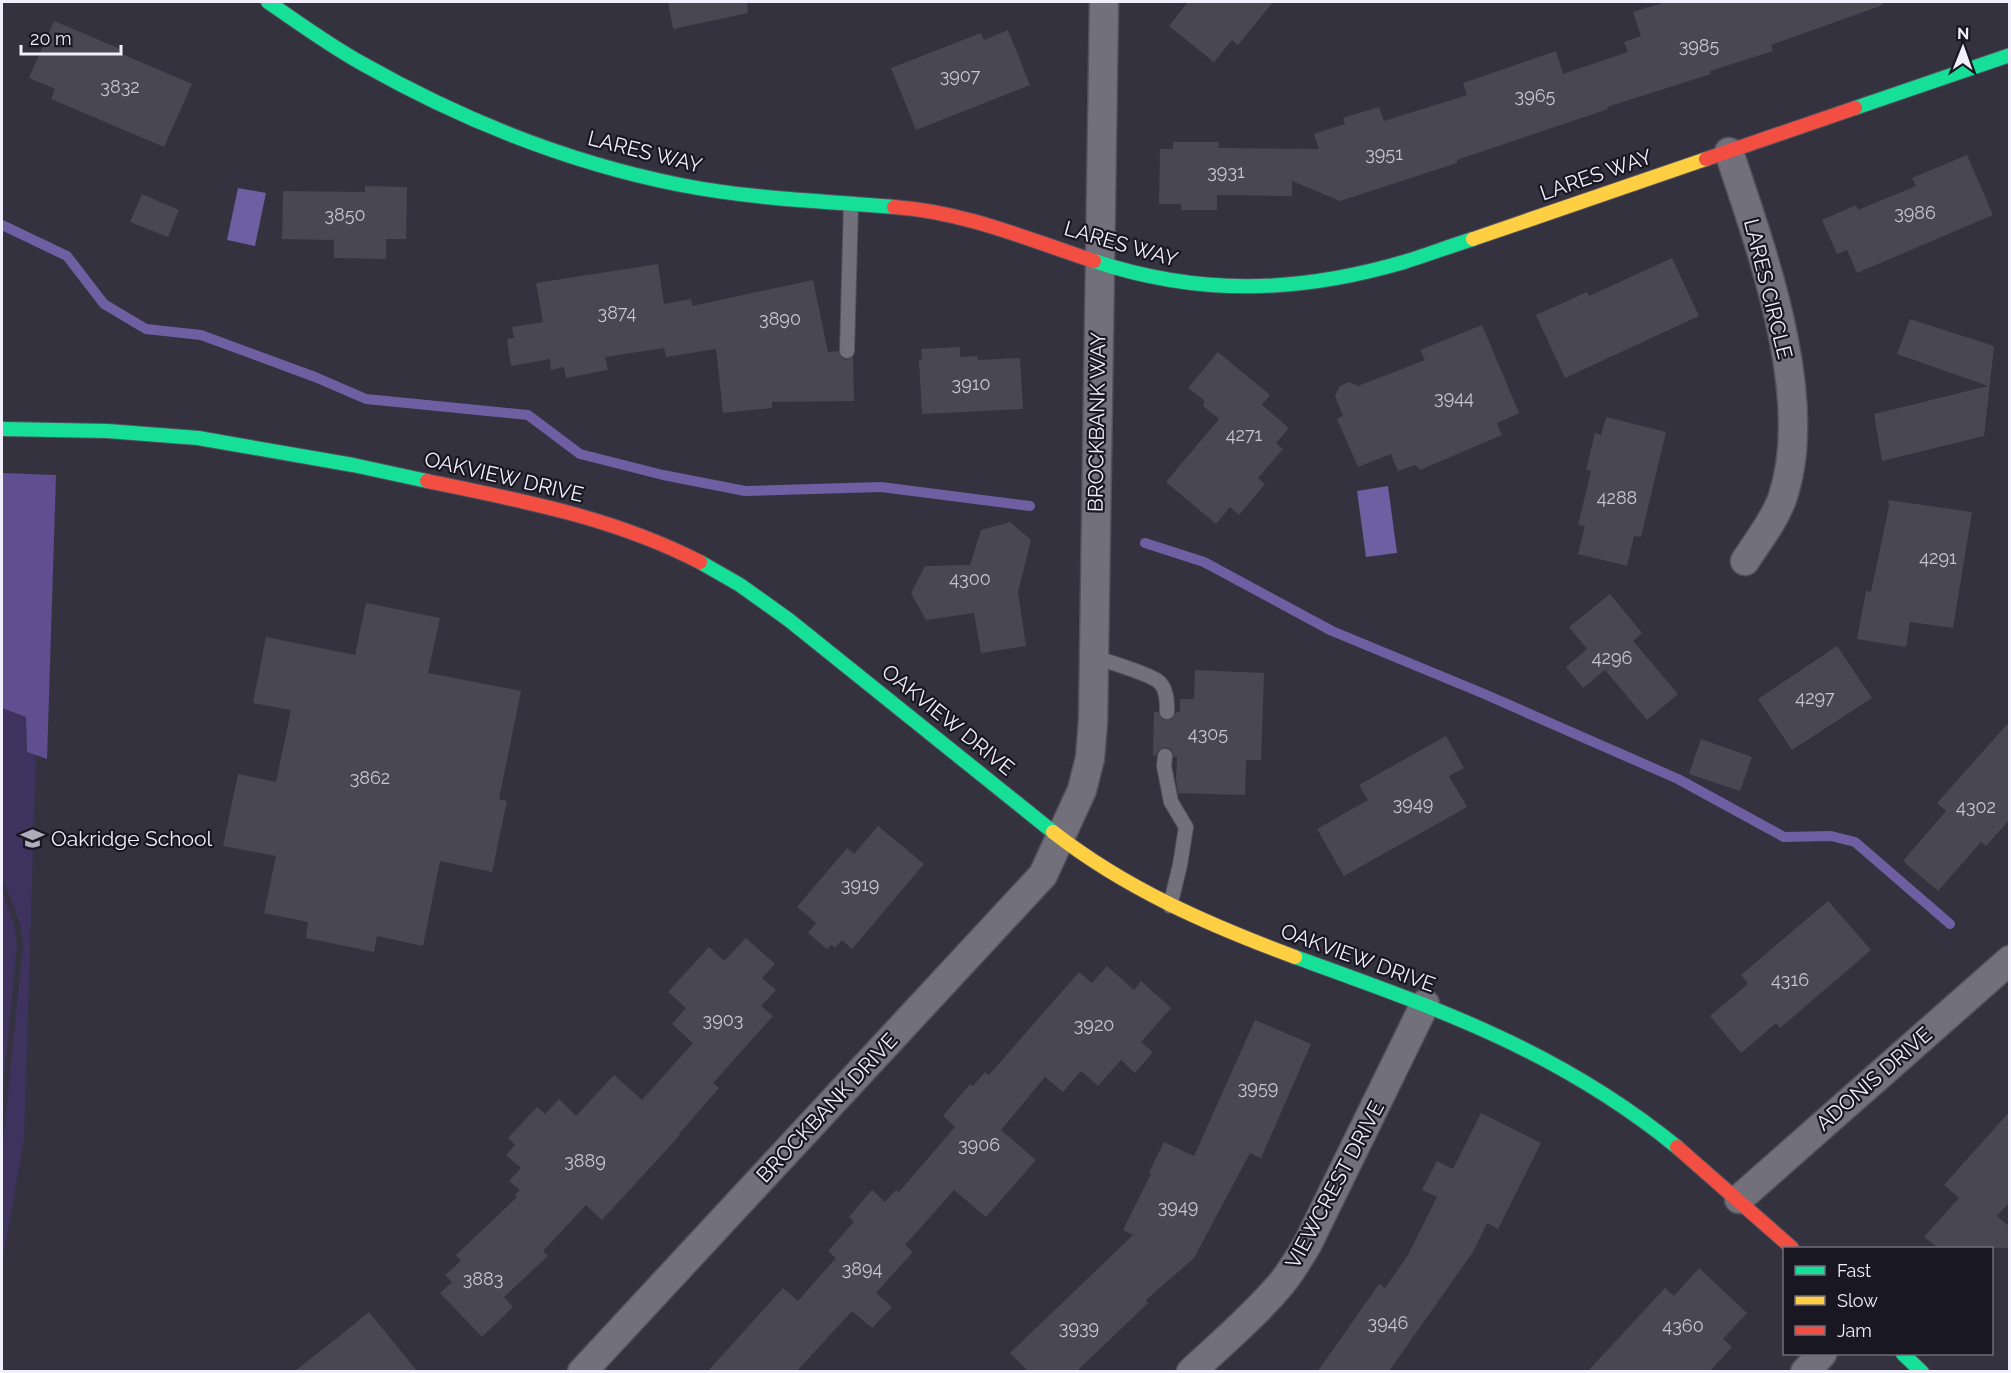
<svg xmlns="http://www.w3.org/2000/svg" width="2011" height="1373" font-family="Raleway,sans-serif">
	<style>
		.green { fill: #3e335e }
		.forest { fill: #604f90 }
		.water { fill: #6e5ea2 }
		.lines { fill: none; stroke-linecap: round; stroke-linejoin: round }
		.stream { stroke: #6e5ea2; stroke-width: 10 }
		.building { fill: #494752 }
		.lane-casing { stroke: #53515d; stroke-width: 16 }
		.street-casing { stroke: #53515d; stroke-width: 31 }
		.fast-casing { stroke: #53515d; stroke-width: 16 }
		.slow-casing { stroke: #53515d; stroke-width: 16 }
		.jam-casing { stroke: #53515d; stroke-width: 16 }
		.lane { stroke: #72707a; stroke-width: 14 }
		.street { stroke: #72707a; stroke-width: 28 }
		.fast { stroke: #16e098; stroke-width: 14 }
		.slow { stroke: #ffcf43; stroke-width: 14 }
		.jam { stroke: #f24e42; stroke-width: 14 }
		.labels { text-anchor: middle; stroke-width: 4.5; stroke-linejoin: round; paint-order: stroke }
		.number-label { font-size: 18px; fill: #c7c4d3 }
		.street-label { font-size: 21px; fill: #f1eefe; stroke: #191721 }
		.poi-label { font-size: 21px; fill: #f1eefe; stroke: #191721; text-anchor: start }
	</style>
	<rect width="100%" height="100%" fill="#34323f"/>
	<!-- green -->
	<path class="green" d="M2,708L26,717L27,752L36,755L24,1139L2,1265V1151L23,946L19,920L2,878Z
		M2,891L14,924L17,945L2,1098Z"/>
	<!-- forest -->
	<path class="forest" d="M2,473L56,475L47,759L27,752L26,717L2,708Z"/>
	<!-- water -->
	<path class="water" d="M238,188L266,193L255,246L227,240Z
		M1388,486L1397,553L1366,557L1357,491Z"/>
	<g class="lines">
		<!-- stream -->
		<path class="stream" d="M2,225L67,256L104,304L146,329L201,335L315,377L366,399L528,415L580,454L663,475L745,491L881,487L1030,506
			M1145,543L1204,562L1332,631L1482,693L1678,779L1784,837L1831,836L1855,842L1950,924"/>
	</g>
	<!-- building -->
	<path class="building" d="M668,2H747L748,13L673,29Z
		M1188,2H1273L1238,45L1232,40L1214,62L1169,26Z
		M1666,2H1882L1883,5L1771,45L1773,51L1710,71L1711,74L1607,107L1608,109L1457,160V163L1340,201L1292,181V196L1217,195V210H1181V204H1159L1160,149H1173V142H1219L1218,148L1319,149L1314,134L1345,124L1343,118L1379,107L1384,121L1467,95L1463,83L1556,51L1563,74L1628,52L1624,42L1641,36L1633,12Z
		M54,21L123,50L122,54L192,84L164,147L51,99L55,89L29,78Z
		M1008,30L1030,85L916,130L891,68L981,33L984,40Z
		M1967,155L1993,215L1857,273L1847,250L1837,254L1822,220L1856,205L1858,210L1916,186L1912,178Z
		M365,186L407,187L406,239H386V259L334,258V240L282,239L283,191L365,192Z
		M142,194L179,210L168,237L130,222Z
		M1672,258L1699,316L1565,378L1536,315L1587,292L1589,296Z
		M658,264L664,304L691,299L692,306L813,280L828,352L838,351L842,358L846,360L853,357L854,401L772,402V408L723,413L716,349L666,357L664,348L605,357L608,370L566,378L564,367L551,370L550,359L511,366L507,339L514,338L512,327L543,322L536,283Z
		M1910,319L1994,346L1984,436L1882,461L1874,414L1988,386L1897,354Z
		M1482,325L1519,413L1497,423L1502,435L1420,470L1415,465L1398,471L1391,454L1358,467L1337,419L1343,416L1335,396L1340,386L1349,382L1358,386L1425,360L1420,350Z
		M960,347V357L977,356L978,360L1020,358L1023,409L922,414L919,360H922L921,349Z
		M1218,352L1270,395L1262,405L1289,428L1276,443L1283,449L1258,478L1265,484L1239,515L1230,507L1216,524L1166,482L1219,419L1203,406L1205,401L1188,388Z
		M1606,417L1666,432L1641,537L1634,536L1627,566L1578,554L1585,526L1578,525L1591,471L1586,470L1595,433L1601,435Z
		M1888,500L1972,512L1953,628L1910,622L1906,647L1857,639L1866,591L1871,592L1889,506Z
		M1010,522L1031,540L1018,592L1026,646L981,653L974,613L926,620L911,593L925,566L970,565L981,530Z
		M1610,594L1642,633L1633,641L1678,694L1647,720L1605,670L1583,688L1566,667L1587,649L1569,627Z
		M366,603L440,618L428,673L521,691L499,799L507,801L492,872L440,861L423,946L377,936L374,952L306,938L308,922L264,913L276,856L223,846L238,774L276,782L291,710L253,703L266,637L355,655Z
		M1837,646L1872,698L1792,750L1758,699Z
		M1195,670L1264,673L1261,760H1246L1245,795L1178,793L1176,779L1177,757H1174L1171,749L1165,747L1158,750L1156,756L1153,755L1154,712H1158L1163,720H1171L1176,712H1180V699H1194Z
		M2010,721V819L1986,846L1981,842L1938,891L1903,861L1946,811L1937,803Z
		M1446,736L1464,768L1449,776L1467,807L1344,876L1317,829L1368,800L1359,785Z
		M1701,739L1752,757L1740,791L1689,774Z
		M878,826L924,864L852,949L842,940L835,948L831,945L827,949L808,933L816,923L797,907L847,848L854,854Z
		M1828,901L1871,950L1780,1028L1776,1023L1741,1053L1710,1016L1748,984L1741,975Z
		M746,938L775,964L762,978L776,990L761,1006L773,1016L713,1083L719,1088L679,1134L680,1135L602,1220L586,1205L543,1251L548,1256L504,1297L513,1307L482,1337L440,1293L452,1282L445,1275L461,1261L456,1255L517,1197L515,1195L520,1190L509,1181L521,1168L506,1155L515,1145L508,1138L537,1107L545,1114L559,1099L576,1116L614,1075L642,1100L693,1043L672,1024L686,1008L668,992L709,947L724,961Z
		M1107,966L1134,990L1141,981L1171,1008L1141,1042L1153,1052L1135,1073L1121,1060L1098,1086L1081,1071L1063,1092L1045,1077L1001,1130L1036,1160L986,1217L954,1190L905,1245L913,1252L876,1293L892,1307L872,1328L852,1311L797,1371H708L783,1288L798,1301L836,1258L828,1251L854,1222L849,1217L872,1190L885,1202L896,1190L899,1192L955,1127L943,1116L970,1084L973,1086L985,1072L989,1075L1079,972L1092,983Z
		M1255,1020L1311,1044L1261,1158L1250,1153L1194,1258L1146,1300L1148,1303L1077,1371H1028L1010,1353L1133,1235L1123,1230L1151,1174L1149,1172L1164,1142L1194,1156Z
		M2010,1111V1202L1997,1216L2010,1227V1248H1938L1924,1237L1959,1198L1944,1185Z
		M1481,1113L1541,1143L1498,1229L1487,1223L1473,1252L1389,1371H1318L1379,1284L1385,1288L1408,1255L1437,1197L1422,1190L1437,1161L1453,1169Z
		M1699,1268L1747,1313L1723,1339L1732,1347L1710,1371H1588L1665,1288L1674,1296Z
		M369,1312L417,1371H295L337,1338Z"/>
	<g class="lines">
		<defs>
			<path id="lane" d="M847,351L851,204
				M1094,657C1109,662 1145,672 1158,681C1167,688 1167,702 1167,712
				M1165,756L1164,766L1171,802L1186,827L1180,865L1170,906"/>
			<path id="street" d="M1729,152C1761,249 1817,399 1782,499C1774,521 1758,541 1745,561
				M1739,1199L2010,960
				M582,1372L1043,875L1082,790L1090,758L1093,722L1104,2
				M1191,1372C1222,1343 1254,1316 1281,1284C1291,1272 1299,1258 1307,1245L1425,1004
				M1805,1372L1822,1354"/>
			<path id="fast" d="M268,2C299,23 330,46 363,64C462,120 570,163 681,185C752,199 823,201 894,207
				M1855,108L2010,55
				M1094,261C1199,296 1298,293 1404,262C1427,255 1450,246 1473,239
				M2,429L107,431L198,438L353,465L427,481
				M700,562L740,585L789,620L1053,832
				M1295,957C1436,1008 1558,1050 1677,1147
				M1903,1354L1922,1372"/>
			<path id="slow" d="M1473,239L1706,159
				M1053,832C1126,889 1209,925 1295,957"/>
			<path id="jam" d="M1706,159L1855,108
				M894,207C965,212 1027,239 1094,261
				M427,481C523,501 612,517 700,562
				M1677,1147L1792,1248"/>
		</defs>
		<!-- lane casing -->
		<use href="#lane" class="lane-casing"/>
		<!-- street casing -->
		<use href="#street" class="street-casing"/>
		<!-- fast casing -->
		<use href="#fast" class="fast-casing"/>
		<!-- slow casing -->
		<use href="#slow" class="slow-casing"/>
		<!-- jam casing -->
		<use href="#jam" class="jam-casing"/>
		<!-- lane -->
		<use href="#lane" class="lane"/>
		<!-- street -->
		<use href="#street" class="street"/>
		<!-- fast -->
		<use href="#fast" class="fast"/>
		<!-- slow -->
		<use href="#slow" class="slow"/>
		<!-- jam -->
		<use href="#jam" class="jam"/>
	</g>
	<!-- icons -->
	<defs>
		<symbol id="school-bare" viewBox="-9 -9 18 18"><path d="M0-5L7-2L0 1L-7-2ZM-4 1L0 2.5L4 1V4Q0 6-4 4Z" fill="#afacbb" stroke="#191721" stroke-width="2.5" paint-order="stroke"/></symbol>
	</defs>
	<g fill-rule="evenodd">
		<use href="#school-bare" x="16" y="822" width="33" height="33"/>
	</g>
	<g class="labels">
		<!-- number labels -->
		<g class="number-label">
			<text x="1699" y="52">3985</text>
			<text x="960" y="82">3907</text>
			<text x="120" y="93">3832</text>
			<text x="1535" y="102">3965</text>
			<text x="1384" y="160">3951</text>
			<text x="1226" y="178">3931</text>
			<text x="1915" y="219">3986</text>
			<text x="345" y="221">3850</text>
			<text x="617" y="319">3874</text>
			<text x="780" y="325">3890</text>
			<text x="971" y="390">3910</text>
			<text x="1454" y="404">3944</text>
			<text x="1244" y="441">4271</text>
			<text x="1617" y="504">4288</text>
			<text x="1938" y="564">4291</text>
			<text x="970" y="585">4300</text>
			<text x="1612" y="664">4296</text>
			<text x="1815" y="704">4297</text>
			<text x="1208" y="740">4305</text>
			<text x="370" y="784">3862</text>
			<text x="1413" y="810">3949</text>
			<text x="1976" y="813">4302</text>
			<text x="860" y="891">3919</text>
			<text x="1790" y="986">4316</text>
			<text x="723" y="1026">3903</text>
			<text x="1094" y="1031">3920</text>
			<text x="1258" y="1094">3959</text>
			<text x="979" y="1151">3906</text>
			<text x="585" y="1167">3889</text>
			<text x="1178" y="1213">3949</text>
			<text x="862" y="1275">3894</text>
			<text x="483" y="1285">3883</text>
			<text x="1388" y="1329">3946</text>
			<text x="1683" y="1332">4360</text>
			<text x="1079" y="1334">3939</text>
		</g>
		<!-- street labels -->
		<g class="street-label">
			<text transform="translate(645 152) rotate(14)" y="7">LARES WAY</text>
			<text transform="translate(1596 175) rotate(-19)" y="7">LARES WAY</text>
			<text transform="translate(1121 244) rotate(16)" y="7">LARES WAY</text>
			<text transform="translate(1768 289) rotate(76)" y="7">LARES CIRCLE</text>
			<text transform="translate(1097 422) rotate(-89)" y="7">BROCKBANK WAY</text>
			<text transform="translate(504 477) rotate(13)" y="7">OAKVIEW DRIVE</text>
			<text transform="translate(948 720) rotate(39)" y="7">OAKVIEW DRIVE</text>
			<text transform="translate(1358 958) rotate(20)" y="7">OAKVIEW DRIVE</text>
			<text transform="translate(1874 1079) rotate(-41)" y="7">ADONIS DRIVE</text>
			<text transform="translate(827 1108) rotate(-47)" y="7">BROCKBANK DRIVE</text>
			<text transform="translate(1335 1185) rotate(-62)" y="7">VIEWCREST DRIVE</text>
		</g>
		<!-- poi labels -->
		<g class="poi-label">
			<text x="51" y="846">Oakridge School</text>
		</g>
	</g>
	<!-- border -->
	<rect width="2011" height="1373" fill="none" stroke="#f1eefe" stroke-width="6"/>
	<!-- legend -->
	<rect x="1783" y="1247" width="210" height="108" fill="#191721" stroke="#6f6d79" stroke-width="1.5"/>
	<rect x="1795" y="1266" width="30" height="9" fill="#16e098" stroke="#6f6d79" stroke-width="1.5"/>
	<text x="1837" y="1277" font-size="18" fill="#f1eefe">Fast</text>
	<rect x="1795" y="1296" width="30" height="9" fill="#ffcf43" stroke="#6f6d79" stroke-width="1.5"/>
	<text x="1837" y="1307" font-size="18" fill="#f1eefe">Slow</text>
	<rect x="1795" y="1326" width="30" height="9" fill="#f24e42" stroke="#6f6d79" stroke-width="1.5"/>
	<text x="1837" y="1337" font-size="18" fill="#f1eefe">Jam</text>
	<!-- north arrow -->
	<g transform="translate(1963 48) rotate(1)" stroke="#191721" stroke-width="4.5" paint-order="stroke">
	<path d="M0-4.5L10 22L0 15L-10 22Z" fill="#f1eefe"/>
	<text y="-9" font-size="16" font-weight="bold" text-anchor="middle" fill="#f1eefe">N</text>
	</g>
	<!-- scale -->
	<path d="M21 45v9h100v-9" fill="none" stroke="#f1eefe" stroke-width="3"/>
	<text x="30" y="45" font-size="18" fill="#f1eefe" stroke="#191721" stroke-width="4.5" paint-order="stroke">20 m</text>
</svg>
